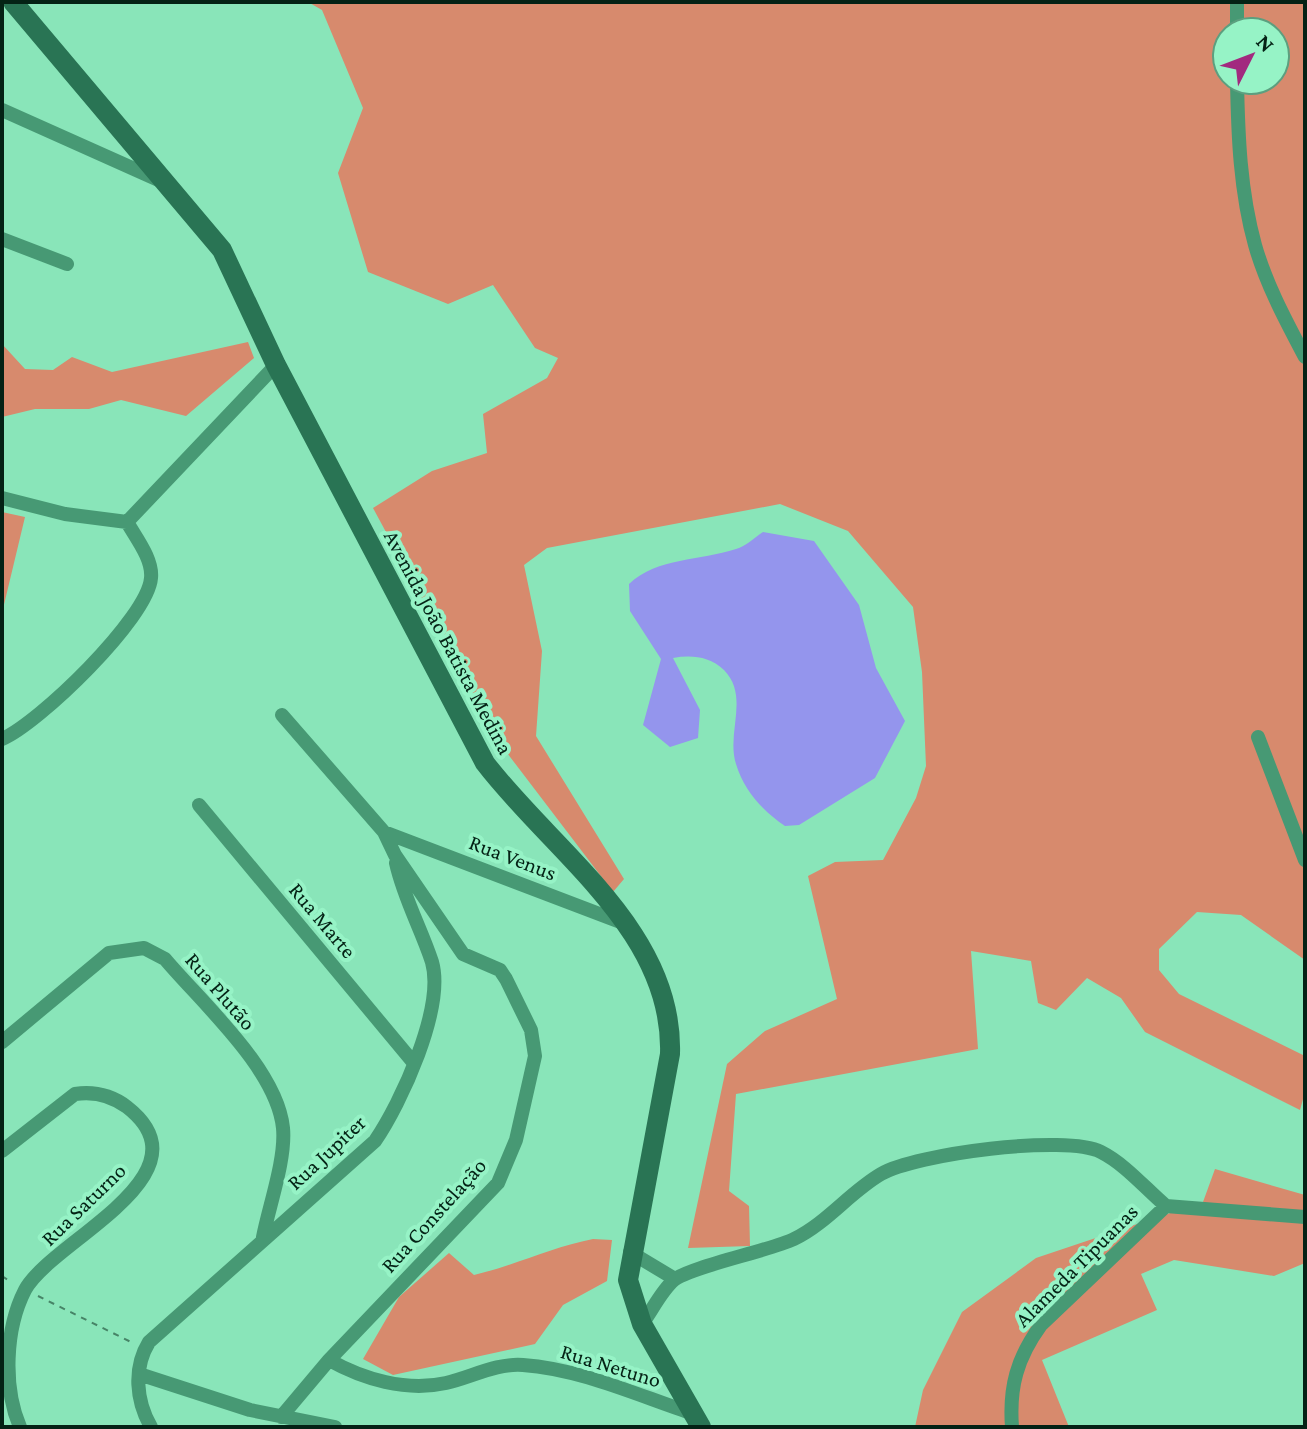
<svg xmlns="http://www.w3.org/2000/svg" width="1307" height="1429" font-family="'Crimson Pro',serif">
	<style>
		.green { fill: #d78a6d; fill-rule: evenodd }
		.water { fill: #9495ed }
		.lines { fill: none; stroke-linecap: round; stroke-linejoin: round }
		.path { stroke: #478467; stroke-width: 2; stroke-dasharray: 6 6; stroke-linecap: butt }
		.street { stroke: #479974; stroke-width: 14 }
		.secondary { stroke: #297454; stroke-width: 20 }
		.labels { text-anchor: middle; stroke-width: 8; stroke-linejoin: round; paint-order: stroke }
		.street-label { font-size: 22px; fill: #042215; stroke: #96f3c6 }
	</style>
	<rect width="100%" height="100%" fill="#89e5b9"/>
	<!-- green -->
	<path class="green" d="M308,2H1305V960L1241,915L1197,912L1159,949V970L1179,994L1305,1056V1092L1300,1110L1145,1032L1121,998L1087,978L1056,1010L1038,1003L1031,961L971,951L978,1049L736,1094L729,1191L749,1206L750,1246L688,1248L727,1064L765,1031L837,999L808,876L835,862L883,860L916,798L926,766L922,672L913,607L848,531L780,504L547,548L524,565L542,651L536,736L624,879L613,892L501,745L373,508L432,471L487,453L483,414L547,378L558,358L535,348L493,285L448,304L368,272L338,173L363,108L322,10ZM1227,32H1275V80H1227Z
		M248,342L254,358L186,416L121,400L89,409H35L2,417V344L25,369L53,370L72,357L112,372Z
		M2,512L25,517L2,613Z
		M1215,1169L1305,1195V1263L1274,1276L1174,1260L1141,1274L1157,1310L1042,1360L1069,1427H915L923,1390L962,1312L1036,1258L1203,1202Z
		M593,1239L612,1240L607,1281L563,1305L535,1344L393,1375L363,1359L399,1297L449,1253L474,1275C516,1265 552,1247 593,1239Z"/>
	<!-- water -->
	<path class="water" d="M763,532L814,541L859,605L876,668L905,721L875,778L799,825L785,826C763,811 744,791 736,764C726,732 750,697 724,670C709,656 691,655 673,658L700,710L698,738L670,747L643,725L661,659L630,611L629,584C658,557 700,561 736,549C746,546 754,538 763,532Z"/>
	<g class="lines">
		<!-- path -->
		<path class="path" d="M2,1276L11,1282
			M38,1296L133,1343"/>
		<!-- street -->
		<path class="street" d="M1237,2V32
			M1237,80C1238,135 1240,191 1255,245C1266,284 1286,321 1305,357
			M2,110L161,181
			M2,239L67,264
			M2,498L65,514L127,522C136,538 153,559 151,578C148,618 38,724 2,739
			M127,522L276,365
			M1258,737L1305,860
			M199,805L413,1062
			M384,832L623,923
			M2,1042L109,953L144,948L165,959C202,1003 277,1069 283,1128C286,1159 269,1206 263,1237
			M2,1151L75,1094C95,1091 111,1095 127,1107C214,1175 51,1241 25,1290C5,1329 3,1387 20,1427
			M1166,1206L1305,1217
			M630,1252L675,1279
			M642,1324C652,1311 661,1291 674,1280C689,1267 769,1251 794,1239C827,1223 850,1192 881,1174C915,1154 1066,1134 1101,1152C1125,1164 1146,1189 1166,1206L1041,1325C1017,1358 1009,1387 1012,1427
			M329,1360C363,1379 406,1392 446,1383C472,1377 496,1363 523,1365C581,1369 639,1396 694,1414
			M139,1374L250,1410L335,1427
			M281,1417L329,1360L498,1183L516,1140L535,1056L531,1030L506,979L500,970L463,954L395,855L384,832L282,715
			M151,1427C136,1401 133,1368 149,1342L375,1141C401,1103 445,1008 432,962C421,928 404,899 396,863"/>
		<!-- secondary -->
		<path class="secondary" d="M13,2L222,250L276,365L485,763C553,852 674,931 670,1054L628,1280L642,1324L701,1427"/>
	</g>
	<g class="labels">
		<!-- street labels -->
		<g class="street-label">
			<text transform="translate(449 642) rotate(62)" y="8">Avenida João Batista Medina</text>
			<text transform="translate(513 857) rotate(21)" y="8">Rua Venus</text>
			<text transform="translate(323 920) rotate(50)" y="8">Rua Marte</text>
			<text transform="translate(221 991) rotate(49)" y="8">Rua Plutão</text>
			<text transform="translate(326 1152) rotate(-43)" y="8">Rua Jupiter</text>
			<text transform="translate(83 1204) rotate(-44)" y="8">Rua Saturno</text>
			<text transform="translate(433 1215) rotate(-48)" y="8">Rua Constelação</text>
			<text transform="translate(1076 1265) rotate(-45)" y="8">Alameda Tipuanas</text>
			<text transform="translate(611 1365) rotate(17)" y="8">Rua Netuno</text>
		</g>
	</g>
	<!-- border -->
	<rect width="1307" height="1429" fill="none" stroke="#042215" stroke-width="8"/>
	<!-- north arrow -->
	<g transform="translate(1251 56) rotate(48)"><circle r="38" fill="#96f3c6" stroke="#5c9f7f" stroke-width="2"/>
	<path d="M0-6L14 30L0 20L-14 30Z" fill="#a2297f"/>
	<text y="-12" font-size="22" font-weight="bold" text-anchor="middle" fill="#042215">N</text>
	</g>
</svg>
